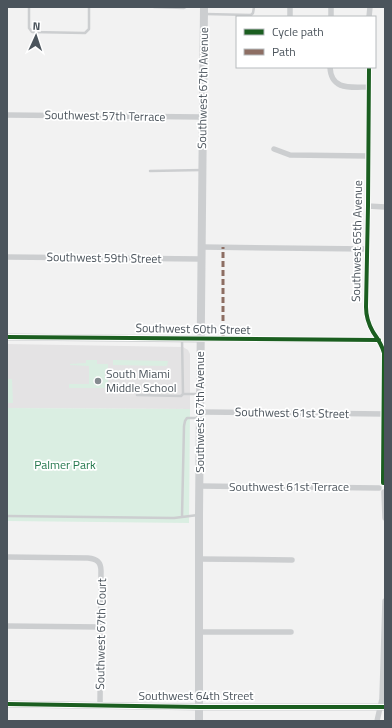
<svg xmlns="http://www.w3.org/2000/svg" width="392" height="728" font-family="'Titillium Web',sans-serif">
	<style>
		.education { fill: #e4e3e4 }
		.green { fill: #daeee2 }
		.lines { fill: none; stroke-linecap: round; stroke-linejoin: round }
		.service { stroke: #ccced0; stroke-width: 2.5 }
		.minor { stroke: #ccced0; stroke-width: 5.5 }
		.tertiary { stroke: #ccced0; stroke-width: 7 }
		.secondary { stroke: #ccced0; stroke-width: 8 }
		.quiet { stroke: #8d6e63; stroke-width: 3; stroke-dasharray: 6 3; stroke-linecap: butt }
		.cycleway-casing { stroke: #fff; stroke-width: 6 }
		.cycleway { stroke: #1b5e20; stroke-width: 4 }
		.poi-dot { fill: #858b90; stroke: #fff; stroke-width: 1.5 }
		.labels { text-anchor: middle; stroke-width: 3.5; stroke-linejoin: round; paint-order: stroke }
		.street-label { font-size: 12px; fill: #4b545c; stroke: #fff }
		.poi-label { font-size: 12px; fill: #4b545c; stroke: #fff; text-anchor: start }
		.park-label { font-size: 12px; fill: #23774c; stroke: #fff }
	</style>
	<rect width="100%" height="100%" fill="#f2f2f2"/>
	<!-- education -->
	<path class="education" d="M7,344L183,347L188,350L190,354V409L7,408Z"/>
	<!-- green -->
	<path class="green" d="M86,360H97V364H108V373H105V378H108V388H69V384H89V366L70,365V364L86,363Z
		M113,360L168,361L167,366L113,365Z
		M7,379H12L13,403H7Z
		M7,408L190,409L189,523L7,521Z"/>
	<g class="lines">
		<!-- service -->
		<path class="service" d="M29,7V28L32,32L85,33L89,29V7
			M154,7L184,8L186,7
			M205,14L251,15L253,13L254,7
			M150,171L202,170
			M183,394H198
			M137,395L181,396L183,394L182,339
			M7,516L174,518L198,515
			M182,517L184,426L185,421L187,418H198"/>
		<!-- minor -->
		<path class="minor" d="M290,17V7
			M331,17V7
			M369,17L370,7
			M330,67C331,91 351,87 369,87
			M369,67L368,206L366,307C366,316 369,325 373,332C378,339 382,345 384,353L383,483
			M7,115L202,117
			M274,149L290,155L368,156
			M368,206L385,207
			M202,247L367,249
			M7,257L201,259
			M201,339L379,340
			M200,412L385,414
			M200,486L379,488
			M384,492L385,518
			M7,557L88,558C97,559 101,562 101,571L100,706
			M199,559L292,560
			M7,626L101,627
			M199,632H291
			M377,721L382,699L385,601"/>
		<!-- tertiary -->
		<path class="tertiary" d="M7,337L201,339
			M7,704L199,707H385"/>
		<!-- secondary -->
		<path class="secondary" d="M199,721V515L204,7"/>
		<!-- quiet -->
		<path class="quiet" d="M223,339V247"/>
		<defs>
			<path id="cycleway" d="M369,67L368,206L366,307C366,316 369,325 373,332C378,339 382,345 384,353L383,480V483H385
				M7,337L379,340
				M7,704L199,707H385"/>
		</defs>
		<!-- cycleway casing -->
		<use href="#cycleway" class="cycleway-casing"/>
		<!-- cycleway -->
		<use href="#cycleway" class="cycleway"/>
	</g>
	<!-- markers -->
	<circle class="poi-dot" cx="98" cy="381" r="4"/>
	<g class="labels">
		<!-- street labels -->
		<g class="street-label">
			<text transform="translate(203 88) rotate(-89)" y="4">Southwest 67th Avenue</text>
			<text transform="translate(105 116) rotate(1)" y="4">Southwest 57th Terrace</text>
			<text transform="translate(357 241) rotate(-89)" y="4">Southwest 65th Avenue</text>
			<text transform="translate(104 258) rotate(1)" y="4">Southwest 59th Street</text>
			<text transform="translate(193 329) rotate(1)" y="4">Southwest 60th Street</text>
			<text transform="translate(200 412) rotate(-90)" y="4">Southwest 67th Avenue</text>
			<text transform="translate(292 413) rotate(1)" y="4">Southwest 61st Street</text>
			<text x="289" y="491">Southwest 61st Terrace</text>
			<text transform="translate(101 634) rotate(-89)" y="4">Southwest 67th Court</text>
			<text x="196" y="700">Southwest 64th Street</text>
		</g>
		<!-- poi labels -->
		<g class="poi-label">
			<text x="106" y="378">South Miami<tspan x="106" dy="14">Middle School</tspan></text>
		</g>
		<!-- park labels -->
		<g class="park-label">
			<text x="65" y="469">Palmer Park</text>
		</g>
	</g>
	<!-- border -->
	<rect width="392" height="728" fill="none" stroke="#4b545c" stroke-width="16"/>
	<!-- legend -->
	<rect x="236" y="16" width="140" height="52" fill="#ffffff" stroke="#b7bbbe"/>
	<rect x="244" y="29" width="20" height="6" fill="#1b5e20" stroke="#b7bbbe"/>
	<text x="272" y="36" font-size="12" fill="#4b545c">Cycle path</text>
	<rect x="244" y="49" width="20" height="6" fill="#8d6e63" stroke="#b7bbbe"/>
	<text x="272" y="56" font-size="12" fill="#4b545c">Path</text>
	<!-- north arrow -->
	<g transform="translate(36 36) rotate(3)" stroke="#ffffff" stroke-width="3" paint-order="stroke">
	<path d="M0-3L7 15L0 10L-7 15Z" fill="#4b545c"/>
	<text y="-6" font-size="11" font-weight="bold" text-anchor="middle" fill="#4b545c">N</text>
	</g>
</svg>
